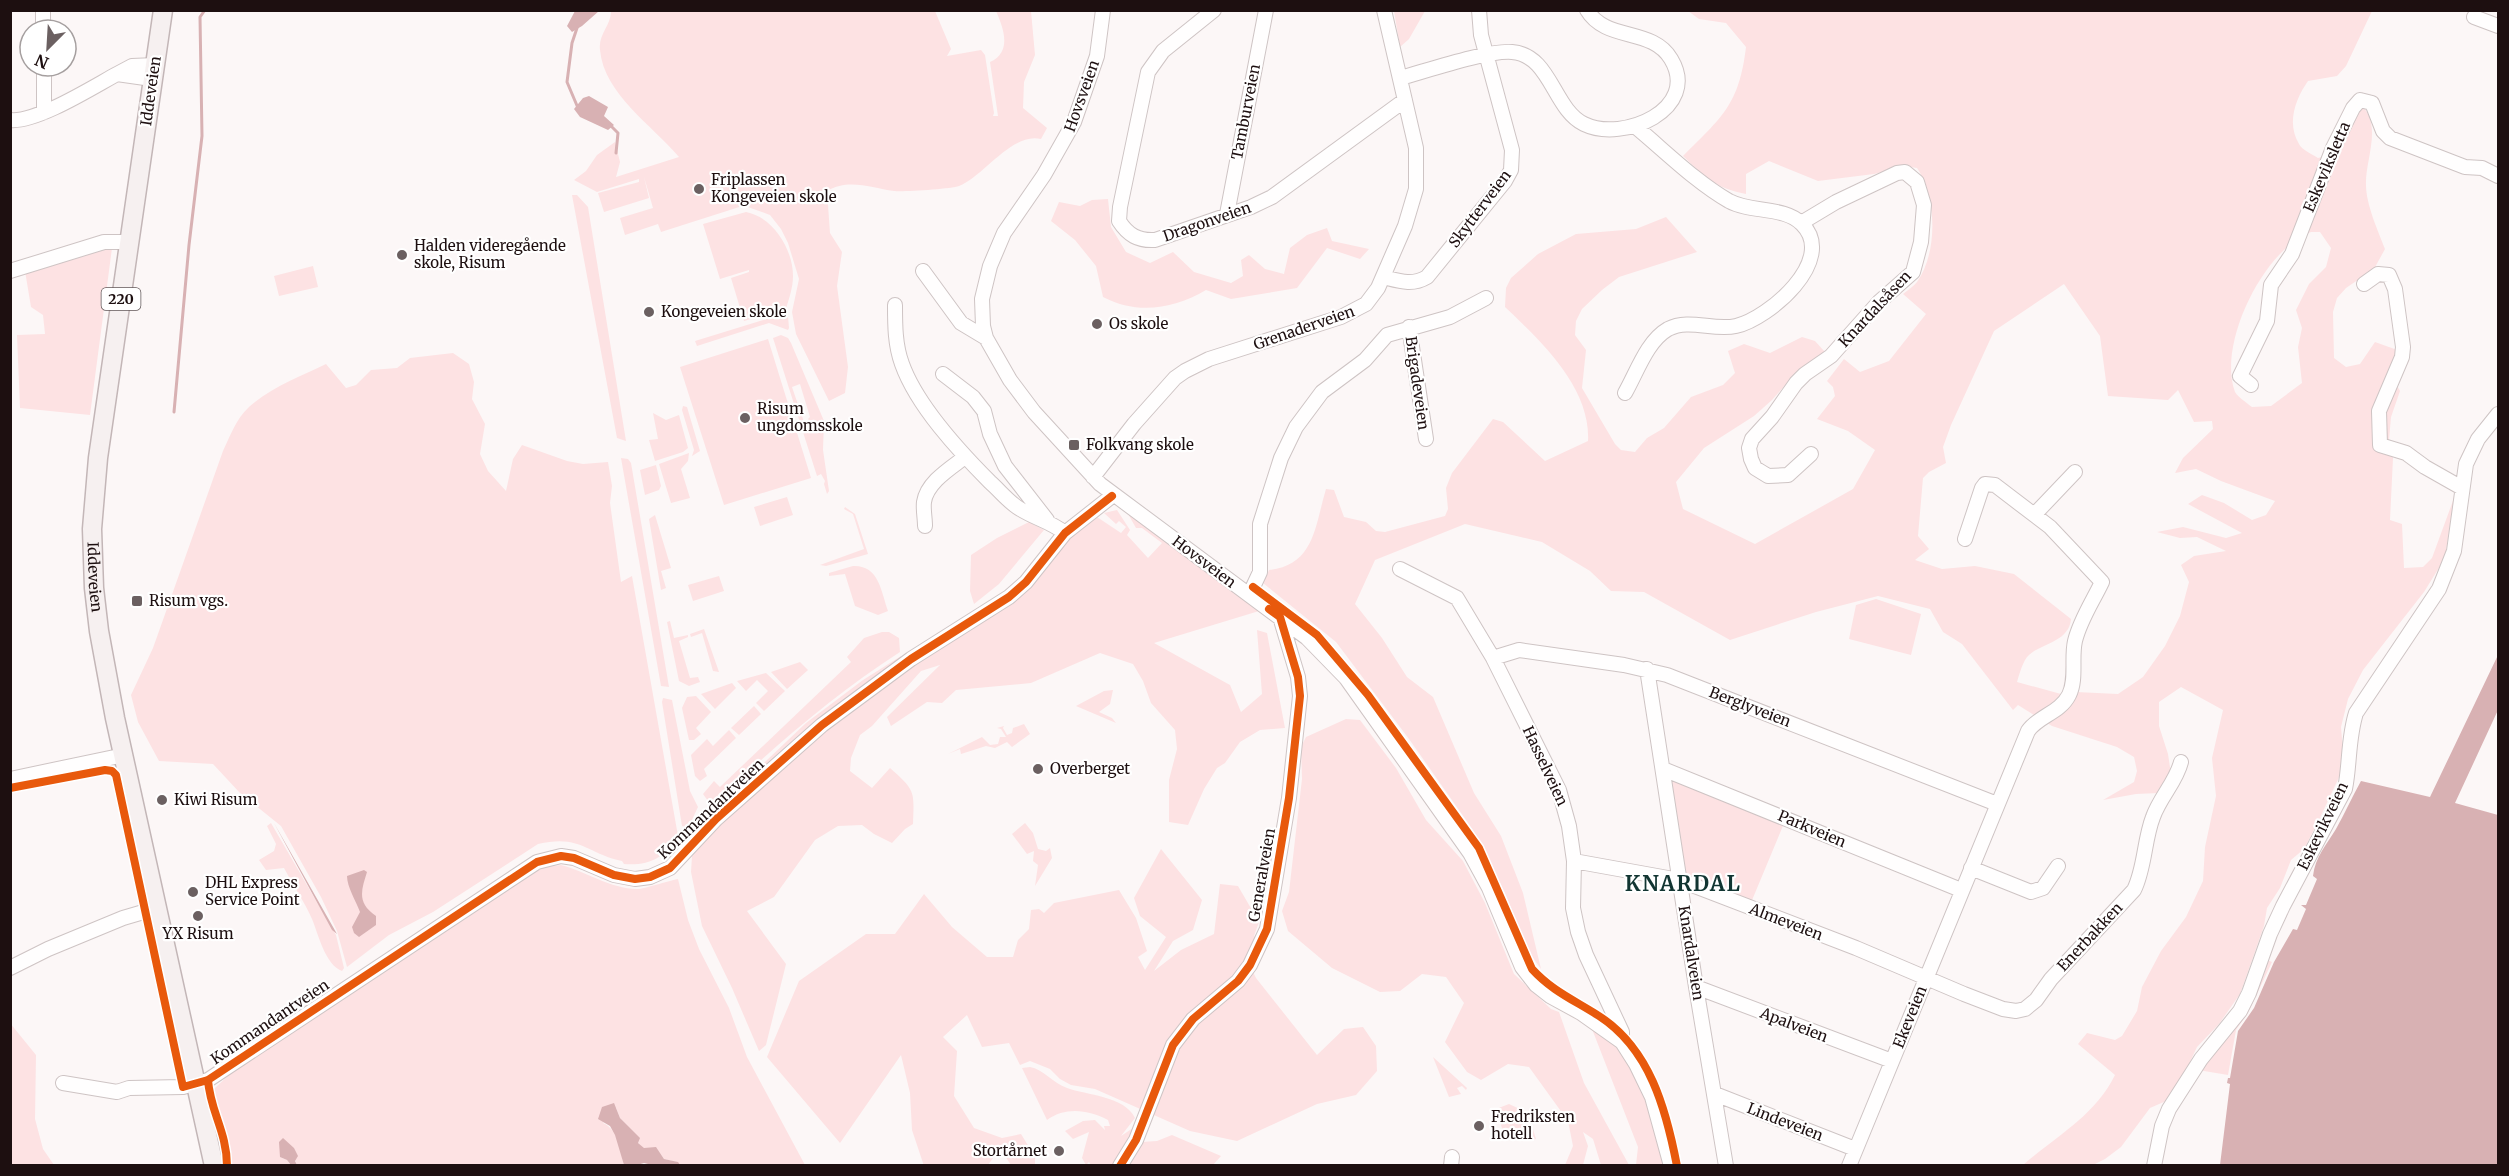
<svg xmlns="http://www.w3.org/2000/svg" width="2509" height="1176" font-family="Merriweather,serif">
	<style>
		.green { fill: #fde2e3; fill-rule: evenodd }
		.water { fill: #d8b1b3 }
		.lines { fill: none; stroke-linecap: round; stroke-linejoin: round }
		.stream { stroke: #d8b1b3; stroke-width: 3 }
		.minor-casing { stroke: #cec4c4; stroke-width: 16 }
		.major-casing { stroke: #c3b6b7; stroke-width: 21 }
		.minor { stroke: #fffefe; stroke-width: 14 }
		.major { stroke: #f6f0f0; stroke-width: 18 }
		.cycleway-casing { stroke: #fff; stroke-width: 11 }
		.cycleway { stroke: #e8590c; stroke-width: 8 }
		.poi-dot { fill: #6b6061; stroke: #fff; stroke-width: 2 }
		.labels { text-anchor: middle; stroke-width: 4.5; stroke-linejoin: round; paint-order: stroke }
		.shield { fill: #fff; stroke: #615758; stroke-width: 1.5 }
		.shield-label { font-size: 14px; font-weight: bold; fill: #1d0f10 }
		.street-label { font-size: 15px; fill: #1d0f10; stroke: #fff }
		.poi-label { font-size: 15px; fill: #1d0f10; stroke: #fff; text-anchor: start }
		.district-label { font-size: 21px; font-weight: bold; letter-spacing: 1.5px; fill: #123532; stroke: #fff }
	</style>
	<rect width="100%" height="100%" fill="#fcf7f7"/>
	<!-- green -->
	<path class="green" d="M611,11H935L951,49L947,56L981,50L985,55L994,113L993,116H998L990,62C1012,52 1004,29 996,11H1031L1035,55L1024,82L1023,108L1047,128L1041,139C1012,132 984,176 959,186C951,189 903,192 894,191C871,188 849,178 827,191L830,233L842,252L837,286L848,367L845,393L829,401L796,334L792,312L799,279L788,243L781,229L770,215L745,206L755,202L661,232L658,224L625,235L620,218L653,208L644,177L649,198L604,212L598,193L639,182V179L597,192L574,180L586,171L597,155L615,142L620,162L616,177L679,157C652,125 604,94 600,50C598,34 611,26 611,11Z
		M1394,11H1425L1409,39L1400,47Z
		M1688,11H2372L2346,66L2337,76L2308,81C2296,98 2286,123 2299,144C2302,150 2312,154 2318,158L2327,156L2356,112L2363,107C2382,127 2365,161 2366,185C2366,204 2378,231 2385,249L2374,269L2346,288L2337,298L2333,312L2334,358L2346,367L2360,364L2375,342L2400,351L2391,375L2400,391L2391,417L2389,440L2393,458L2390,520L2402,524L2404,568L2423,567L2432,558L2454,498L2445,558L2424,592L2363,670L2348,699L2341,727L2343,751L2340,775L2318,822L2304,849L2291,860L2280,888L2267,908L2264,926L2240,994L2219,1024L2197,1047L2189,1064L2166,1101L2150,1108L2121,1147L2105,1159L2093,1165H2023C2056,1136 2095,1116 2115,1075L2078,1044L2087,1033L2115,1040L2122,1036L2137,1011L2142,987L2161,951L2186,917L2203,881L2205,847L2216,796L2212,758L2223,710L2181,687L2159,702V726L2168,754L2171,774L2159,793L2136,794L2103,800L2134,782L2137,771L2134,757L2117,747L2052,726L2018,705L2013,710L1962,644L1943,632L1930,609L1878,596L1816,612L1730,640L1644,592L1611,591L1590,571L1542,542L1465,524L1375,560L1355,604L1382,638L1407,677L1433,697L1474,793L1501,836L1523,893L1541,969L1528,951L1505,893L1473,830L1409,739L1336,642L1263,583L1269,570C1315,565 1315,525 1326,489L1334,490L1344,517L1366,522L1376,531L1385,532L1445,516L1448,509L1446,488L1452,473L1493,419L1503,422L1545,461L1588,441C1591,388 1541,341 1505,307L1506,288L1511,278L1538,254L1576,234L1636,229L1666,217L1697,252L1619,277L1602,290L1582,309L1576,321L1575,335L1586,350L1582,388L1615,444L1621,450L1635,452L1647,438L1664,428L1691,397L1723,385L1735,373L1728,351L1744,344L1770,353L1802,337L1815,341L1825,352L1796,373L1772,400L1754,416L1704,448L1676,482L1683,509L1755,544L1853,489L1875,450L1848,431L1817,419L1835,396L1833,387L1827,381L1844,359L1860,372L1889,361L1926,314L1903,294C1908,290 1914,286 1917,282C1938,253 1937,196 1917,168L1904,166L1874,174L1818,181L1769,161L1746,174V194C1715,188 1705,177 1683,156C1722,117 1739,105 1746,47L1726,23L1699,19ZM2311,232H2320L2331,248L2326,267L2309,284L2296,310L2302,328L2298,347L2302,383L2271,406L2252,407C2247,403 2238,397 2235,392C2217,344 2264,249 2311,232ZM2064,284L2100,336L2108,396L2168,400L2178,390L2194,422L2212,421L2213,429L2183,458L2175,473L2196,469L2221,481L2275,501L2266,515L2252,520L2224,503L2202,495L2188,504L2242,533L2226,538L2183,527L2157,532L2180,538L2197,537L2226,551L2194,556L2181,565L2189,582L2180,616L2165,646L2143,677L2118,694L2076,692L2061,694L2017,682C2019,675 2023,660 2029,655C2042,643 2069,642 2071,619L2014,574L1975,566L1942,569L1915,560L1929,549L1918,536L1923,478L1929,472L1946,463L1943,447L1951,425L1994,331Z
		M572,195H577L588,207L626,441L617,438Z
		M1108,199L1111,227L1126,252L1150,263L1173,252L1194,272L1231,283L1243,276L1241,260L1249,255L1265,269L1284,274L1290,248L1307,235L1327,228L1332,241L1369,249L1360,259L1327,248L1297,288L1231,299L1206,290C1174,309 1137,315 1103,297L1096,266L1075,240L1051,221L1059,202L1080,206L1092,200Z
		M746,212C773,217 793,249 793,276C793,288 789,298 786,309L744,321L731,278L749,272V270L720,279L703,224Z
		M112,248L90,415L20,408L17,335L45,334L43,315L31,307L25,271Z
		M313,266L318,287L279,296L274,276Z
		M786,313L788,316L789,328L788,330L769,323L697,346L695,341Z
		M781,335L788,338L791,343L824,421L823,450L829,491L827,494L824,484L825,481L821,474L817,476L773,338ZM800,384L810,417L808,419L809,423L805,425L792,387Z
		M768,339L811,478L724,505L680,367Z
		M453,353L469,364L474,382L472,399L485,424L480,454L488,471L506,491L513,459L522,445L567,461L583,464L608,462L612,486L610,503L621,582L632,576L678,836C666,858 648,866 624,864L622,861C586,853 580,834 538,844L433,912L389,935L347,967L337,931L321,897L281,826L240,793L213,764L159,761L138,722L131,695L153,648L223,451C230,436 236,419 249,407C270,388 301,376 326,364L346,388L356,385L371,370L397,368L410,358Z
		M683,406L687,407L700,451L692,456L694,450L682,410Z
		M653,413L666,420L679,415L688,448L683,452L655,461L649,440L658,439Z
		M689,453L688,461L681,469L690,498L671,503L659,464Z
		M621,458L628,459L631,463L669,687L661,686Z
		M656,465L661,486L659,490L645,495L640,470Z
		M787,497L793,515L760,526L754,507Z
		M845,507L855,514L868,554L826,566L820,565L864,549L853,514L844,509Z
		M1117,510L1130,530L1127,535L1148,558L1162,543L1142,528H1136L1127,512L1259,611L1154,643L1230,685L1241,712L1262,694L1257,630L1267,633L1285,728L1260,730L1240,742L1225,763L1217,768L1204,789L1188,825L1169,822V780L1177,749L1175,730L1151,703L1143,681L1133,664L1100,653L1031,683L956,690L942,703L927,702L891,726L887,717L940,665L921,671L872,726L860,735L851,758L850,771L872,788L890,768C916,791 914,791 913,824L905,829L892,843L874,834L862,825L838,826L815,840L774,897L747,911L786,964L766,1045L759,1051L732,988L702,926L691,872L692,856L719,823L799,750L924,657L998,613L1028,589L1070,535L1097,517L1121,533L1126,527L1119,521L1116,524L1104,513Z
		M655,515L671,568L661,571L666,588L661,590L649,519Z
		M1029,522L1044,530L999,584L974,604L970,591L971,555L997,538Z
		M853,566C879,565 881,591 888,611L878,615L855,606L845,574L829,576V573Z
		M719,576L724,591L693,601L688,585Z
		M1876,599L1921,614L1911,655L1849,639L1856,605Z
		M670,621L674,638L688,635V637L679,641L690,678L698,677L700,682L689,686L679,681L667,622Z
		M704,629L719,672L713,671L702,633L691,637L690,634Z
		M882,632H889L899,638L900,652C832,696 773,748 714,803L708,801L703,794L714,781L720,787L851,662L847,657L864,638Z
		M901,656V660L806,729L731,799L727,798L806,723L863,680Z
		M800,662L808,670L787,689L771,672Z
		M766,673L785,691L764,711L756,703L768,691L757,680L746,691L737,681Z
		M732,683L736,688L715,709L701,694Z
		M1113,690L1110,704L1099,712L1112,718L1116,723L1076,706L1104,691Z
		M696,696L711,712L696,728L701,734L694,740H689L682,708L687,697Z
		M663,698L672,700L690,791L698,807L689,826L685,827L682,826L662,702Z
		M754,706L761,714L739,735L731,728Z
		M1346,719L1360,720L1396,768L1426,820L1463,861L1485,903L1514,974L1551,1009L1559,1012L1584,1083L1629,1165H1601L1593,1139L1583,1132L1588,1146L1583,1165H1565L1573,1146L1568,1121L1529,1067L1508,1064L1481,1080L1467,1072L1445,1042L1464,1003L1446,977L1422,974L1400,991L1380,992L1332,968L1288,931L1282,911L1289,892L1302,779L1301,747L1306,737Z
		M1024,724L1030,734L1012,747L1007,742L995,748L986,746L961,754L960,749L948,754L982,737L990,745L998,744L1000,737H1006L1001,729L997,728L1004,726L1003,728L1007,735L1012,733L1013,728Z
		M729,730L736,738L704,769L707,776L700,781L695,776L691,755L707,739L713,746Z
		M1677,779L1785,821L1750,905L1684,879L1671,786L1673,780Z
		M271,823L336,935L344,968L342,971C325,965 318,933 312,919C304,901 293,885 284,868L266,870L259,860L274,851L276,844L267,826Z
		M1025,823L1033,833L1038,849L1046,851L1050,848L1052,858L1035,886L1038,865L1033,861L1034,851L1027,854L1012,834Z
		M1161,849L1202,900L1193,930L1173,941L1154,971L1181,950L1214,934L1220,884L1238,886L1259,922L1254,936L1256,938L1251,968L1256,978L1317,1055L1344,1029L1363,1027L1376,1046L1377,1071L1356,1095L1317,1104L1237,1141L1190,1131L1095,1089L1071,1085L1060,1079L1050,1069L1030,1061L1020,1065L1009,1043L982,1047L967,1015L943,1037L957,1051L954,1096L974,1128L1002,1138L1021,1134L1029,1147L1035,1151V1165H1011L1005,1156L993,1158L988,1165L924,1166L912,1130L910,1093L901,1055L840,1143L767,1057L799,981L866,934H895L924,894L952,927L987,957H1013L1018,940L1029,929L1031,910L1039,909L1044,913L1054,903L1119,890L1136,918L1147,951L1138,957L1145,970L1166,937L1140,916L1134,898Z
		M561,865C585,871 611,889 637,889C645,889 667,881 678,879L688,920L699,949L729,1008L747,1057L805,1165H680L677,1162L664,1159L656,1148H643L638,1143L639,1138L620,1118L616,1108L603,1123C618,1129 621,1151 624,1165H297L295,1160L280,1157L287,1160L291,1165H224L214,1089L233,1071L526,875L545,867Z
		M2265,959L2272,962L2248,1013L2236,1030L2228,1075L2198,1070Z
		M10,1023L36,1055L35,1119L43,1149L54,1165H11Z
		M1592,1029L1615,1042L1645,1095L1663,1165H1636L1638,1147Z
		M1433,1057L1467,1088L1466,1090L1462,1086L1457,1088L1461,1094L1449,1097Z
		M1030,1067C1043,1069 1053,1083 1067,1088C1086,1095 1125,1096 1135,1118L1121,1136L1133,1128L1135,1129L1115,1165H1091L1089,1162L1086,1165L1082,1158L1089,1132L1073,1139L1065,1131L1083,1121L1095,1120L1105,1130L1104,1126H1110L1108,1120C1089,1110 1066,1106 1047,1120L1022,1068Z
		M1509,1104L1528,1113L1536,1139L1531,1140L1527,1131L1505,1138L1496,1109Z
		M1172,1135L1221,1156L1213,1165L1125,1166L1142,1142L1157,1141Z"/>
	<!-- water -->
	<path class="water" d="M575,11V10L599,11L582,26L572,32L567,26Z
		M589,96L608,107L604,116L614,125L608,130L580,117L574,109L583,98Z
		M2498,655V710L2455,803L2498,815V1165H2220L2230,1084L2227,1083L2228,1078H2230L2238,1031L2254,1008L2274,962L2293,929L2297,930L2306,909L2301,905H2306L2317,879L2313,876C2315,857 2327,844 2336,829C2345,813 2352,797 2361,781L2430,797Z
		M274,823L337,934L332,930Z
		M364,870L367,872C361,891 357,903 376,916V925L359,937L354,933L352,927L360,912C356,901 347,887 347,876Z
		M614,1103L620,1118L640,1138L638,1143L644,1148L656,1147L664,1159L678,1162L680,1165H652L644,1163L637,1165H624L615,1135L610,1126L598,1119L602,1107Z
		M283,1138L294,1148L298,1156L295,1161L297,1165H291L287,1160L280,1157L279,1142Z"/>
	<g class="lines">
		<!-- stream -->
		<path class="stream" d="M577,28L572,43L567,82L578,108
			M610,125L618,133L616,153
			M174,412L189,245L202,136L200,17L205,10"/>
		<defs>
			<path id="minor" d="M43,10V30
				M1103,10L1097,56L1074,122L1044,175L1004,233L990,266L982,299L983,326L986,338L1010,380L1034,412L1100,484L1307,638L1346,678L1470,853L1489,888L1522,967L1536,985L1550,996L1581,1013L1622,1042L1636,1064L1652,1097L1671,1166
				M1214,10L1163,51L1148,72L1120,207L1119,221C1128,235 1138,241 1155,240L1251,207L1272,197L1405,100
				M2474,17L2498,26
				M44,66V112
				M1400,78C1426,71 1488,50 1512,52C1551,55 1553,109 1584,124C1623,143 1701,109 1671,59C1652,27 1606,42 1587,10
				M152,79L117,74L132,66L155,65
				M10,120C36,123 93,87 117,74
				M1227,214L1266,10
				M1801,223L1836,202L1897,173L1905,172L1917,182L1924,205L1921,242L1913,272L1879,302L1831,356L1805,374L1796,383L1772,417L1752,439L1749,448L1751,459L1755,468L1768,476L1788,475L1811,454
				M10,271L104,242H129
				M923,271L961,323L986,338
				M1383,277C1399,281 1412,286 1427,277L1505,181L1511,170L1512,150L1481,35L1479,10
				M2364,284L2378,274L2389,275L2395,289L2403,347L2402,357L2379,411L2380,445L2406,453L2425,467L2462,488
				M895,305C895,325 895,345 902,364C917,406 959,451 990,482C999,490 1007,500 1017,507C1033,518 1050,521 1065,533
				M1409,327L1426,439
				M943,374L973,397L984,411L990,434L1005,466L1047,520
				M2251,385L2240,376L2267,321L2271,285L2292,254L2333,148L2353,108L2360,100L2372,103L2383,131L2390,138L2465,167L2482,168L2498,176
				M1625,393C1637,372 1647,341 1668,329C1689,318 1713,331 1736,326C1768,319 1838,260 1802,224C1784,206 1751,213 1729,201C1696,182 1666,152 1636,127
				M1093,477L1134,424L1175,378L1185,371L1209,359L1341,317L1366,304L1378,288L1405,226L1416,189V148L1384,10
				M2035,514L2075,472
				M925,526C925,518 923,509 924,502C927,482 951,468 965,457
				M1400,569L1457,598L1493,658L1559,790L1569,826L1574,861L1573,908L1578,932L1586,955L1622,1032V1042
				M1252,597L1253,587L1260,572V524L1281,458L1296,427L1322,392L1365,360L1387,335L1450,317L1486,298
				M1493,658L1519,650L1624,665L1667,675L1997,804
				M1647,669L1696,987L1726,1166
				M1663,769L1961,890
				M10,779L124,755
				M1574,861L1679,880L1856,948L1964,994L2003,1009L2016,1011L2025,1009L2036,1000L2051,979L2134,890C2145,868 2144,840 2153,817C2160,797 2176,782 2181,762
				M1971,868L2031,892L2043,888L2058,866
				M10,968L48,949L123,918L157,908
				M1696,987L1892,1061
				M63,1083L117,1092L129,1088L183,1087L208,1080L537,862L561,856L574,858L614,875L635,879L650,877L670,868L716,819L822,725L911,659L1009,597L1026,582L1065,533L1112,496
				M1715,1094L1855,1149
				M1120,1166L1136,1140L1173,1045L1193,1019L1238,981L1250,965L1267,929L1289,798L1300,696L1298,677L1280,617
				M1451,1166L1452,1157
				M1849,1166L2028,731C2038,716 2060,713 2069,695C2077,679 2071,658 2075,641C2080,620 2093,601 2102,582L2050,527L1995,485L1985,484L1982,488L1965,539
				M2154,1166L2162,1126L2169,1109L2201,1059L2240,1011L2249,993L2270,934L2283,906L2345,789C2350,764 2348,738 2356,713L2439,589L2454,551L2466,464L2478,439L2498,414"/>
			<g id="major">
				<path id="s1" d="M163,10L98,458L92,529L94,588L99,631L115,718L214,1166"/>
			</g>
		</defs>
		<!-- minor casing -->
		<use href="#minor" class="minor-casing"/>
		<!-- major casing -->
		<use href="#major" class="major-casing"/>
		<!-- minor -->
		<use href="#minor" class="minor"/>
		<!-- major -->
		<use href="#major" class="major"/>
		<defs>
			<path id="cycleway" d="M1253,587L1317,635L1368,695L1479,848L1532,969C1552,991 1574,1000 1599,1016C1650,1049 1666,1109 1677,1166
				M10,788L105,770L112,771L116,775L183,1087L208,1080L537,862L561,856L574,858L614,875L635,879L650,877L670,868L716,819L822,725L911,659L1009,597L1026,582L1065,533L1112,496
				M208,1080C210,1111 227,1132 227,1166
				M1120,1166L1136,1140L1173,1045L1193,1019L1238,981L1250,965L1267,929L1289,798L1300,696L1298,677L1280,617L1269,609"/>
		</defs>
		<!-- cycleway casing -->
		<use href="#cycleway" class="cycleway-casing"/>
		<!-- cycleway -->
		<use href="#cycleway" class="cycleway"/>
	</g>
	<!-- markers -->
	<g class="poi-dot">
		<circle cx="699" cy="189" r="6"/>
		<circle cx="402" cy="255" r="6"/>
		<circle cx="649" cy="312" r="6"/>
		<circle cx="1097" cy="324" r="6"/>
		<circle cx="745" cy="418" r="6"/>
		<rect x="1068" y="439" width="12" height="12" rx="3"/>
		<rect x="131" y="595" width="12" height="12" rx="3"/>
		<circle cx="1038" cy="769" r="6"/>
		<circle cx="162" cy="800" r="6"/>
		<circle cx="193" cy="892" r="6"/>
		<circle cx="198" cy="916" r="6"/>
		<circle cx="1479" cy="1126" r="6"/>
		<circle cx="1059" cy="1151" r="6"/>
	</g>
	<g class="labels">
		<!-- shield labels -->
		<rect class="shield" x="101.5" y="288" width="39" height="22" rx="4.5"/>
		<g class="shield-label">
			<text x="121" y="304">220</text>
		</g>
		<!-- street labels -->
		<g class="street-label">
			<text transform="translate(151 91) rotate(-82)" y="5">Iddeveien</text>
			<text transform="translate(1082 96) rotate(-70)" y="5">Hovsveien</text>
			<text transform="translate(1246 112) rotate(-79)" y="5">Tamburveien</text>
			<text transform="translate(2327 167) rotate(-67)" y="5">Eskeviksletta</text>
			<text transform="translate(1480 209) rotate(-53)" y="5">Skytterveien</text>
			<text transform="translate(1207 222) rotate(-19)" y="5">Dragonveien</text>
			<text transform="translate(1875 309) rotate(-47)" y="5">Knardalsåsen</text>
			<text transform="translate(1304 328) rotate(-19)" y="5">Grenaderveien</text>
			<text transform="translate(1417 383) rotate(82)" y="5">Brigadeveien</text>
			<text transform="translate(1204 562) rotate(37)" y="5">Hovsveien</text>
			<text dy="5" stroke="none"><textPath href="#s1" startOffset="572">Iddeveien</textPath></text>
			<text transform="translate(1750 707) rotate(21)" y="5">Berglyveien</text>
			<text transform="translate(1545 766) rotate(65)" y="5">Hasselveien</text>
			<text transform="translate(711 809) rotate(-43)" y="5">Kommandantveien</text>
			<text transform="translate(2323 826) rotate(-64)" y="5">Eskevikveien</text>
			<text transform="translate(1812 829) rotate(23)" y="5">Parkveien</text>
			<text transform="translate(1262 875) rotate(-80)" y="5">Generalveien</text>
			<text transform="translate(1786 922) rotate(21)" y="5">Almeveien</text>
			<text transform="translate(2090 937) rotate(-47)" y="5">Enerbakken</text>
			<text transform="translate(1691 953) rotate(81)" y="5">Knardalveien</text>
			<text transform="translate(1910 1017) rotate(-68)" y="5">Ekeveien</text>
			<text transform="translate(270 1022) rotate(-34)" y="5">Kommandantveien</text>
			<text transform="translate(1794 1025) rotate(21)" y="5">Apalveien</text>
			<text transform="translate(1785 1122) rotate(21)" y="5">Lindeveien</text>
		</g>
		<!-- poi labels -->
		<g class="poi-label">
			<text x="711" y="185">Friplassen<tspan x="711" dy="17">Kongeveien skole</tspan></text>
			<text x="414" y="251">Halden videregående<tspan x="414" dy="17">skole, Risum</tspan></text>
			<text x="661" y="317">Kongeveien skole</text>
			<text x="1109" y="329">Os skole</text>
			<text x="757" y="414">Risum<tspan x="757" dy="17">ungdomsskole</tspan></text>
			<text x="1086" y="450">Folkvang skole</text>
			<text x="149" y="606">Risum vgs.</text>
			<text x="1050" y="774">Overberget</text>
			<text x="174" y="805">Kiwi Risum</text>
			<text x="205" y="888">DHL Express<tspan x="205" dy="17">Service Point</tspan></text>
			<text x="198" y="939" text-anchor="middle">YX Risum</text>
			<text x="1491" y="1122">Fredriksten<tspan x="1491" dy="17">hotell</tspan></text>
			<text x="1047" y="1156" text-anchor="end">Stortårnet</text>
		</g>
		<!-- district labels -->
		<g class="district-label">
			<text x="1683" y="891">KNARDAL</text>
		</g>
	</g>
	<!-- border -->
	<rect width="2509" height="1176" fill="none" stroke="#1d0f10" stroke-width="24"/>
	<!-- north arrow -->
	<g transform="translate(48 48) rotate(204)"><circle r="28" fill="#ffffff" stroke="#a59f9f" stroke-width="1.5"/>
	<path d="M0-4.5L10 22L0 15L-10 22Z" fill="#6b6061"/>
	<text y="-9" font-size="16" font-weight="bold" text-anchor="middle" fill="#1d0f10">N</text>
	</g>
</svg>
